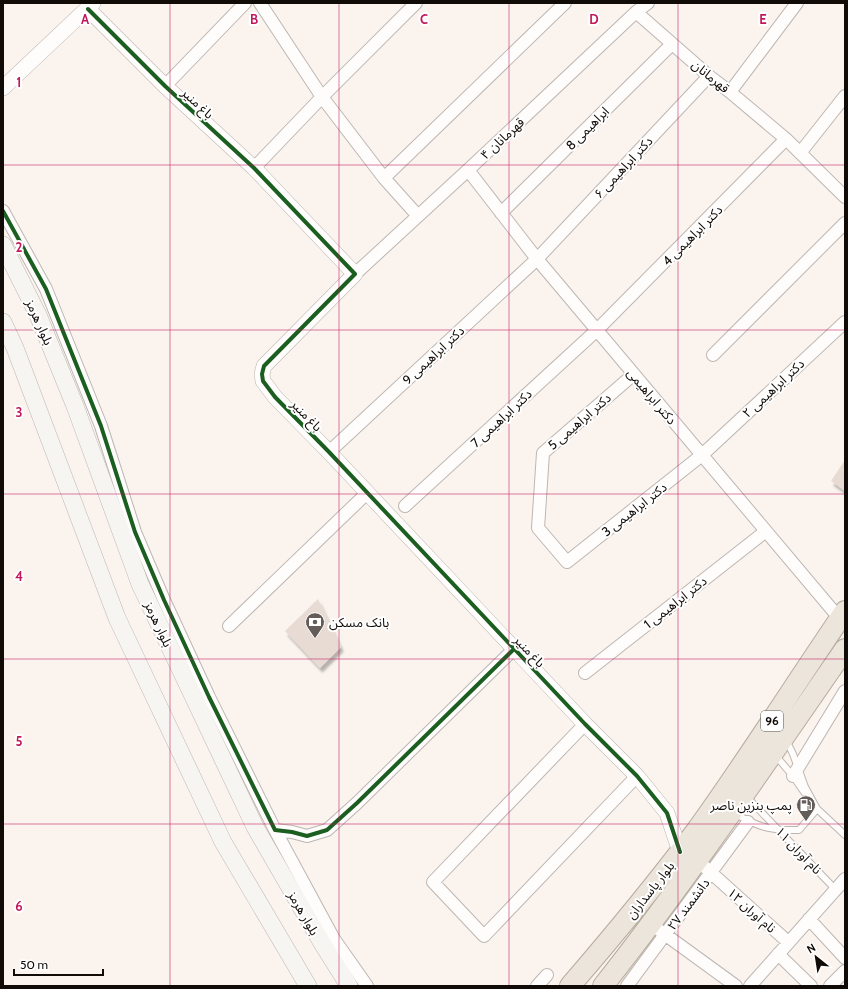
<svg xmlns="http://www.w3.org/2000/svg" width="848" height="989" font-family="Cabin,'Noto Sans Arabic',sans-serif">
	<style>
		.building { fill: #e7dbd4; filter: url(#shadow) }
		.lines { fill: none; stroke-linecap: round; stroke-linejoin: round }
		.service-casing { stroke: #bdb6b2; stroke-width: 8 }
		.minor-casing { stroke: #bdb6b2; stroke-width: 14 }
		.tertiary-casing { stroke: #bdb6b2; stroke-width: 16 }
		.secondary-casing { stroke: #bdb6b2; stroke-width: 18 }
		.trunk-casing { stroke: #b6ac9d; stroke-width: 22 }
		.service { stroke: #fefdfc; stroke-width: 6 }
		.minor { stroke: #fefdfc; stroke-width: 12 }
		.tertiary { stroke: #fefdfc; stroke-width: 15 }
		.secondary { stroke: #f7f5f1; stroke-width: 17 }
		.trunk { stroke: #ece5dc; stroke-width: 20 }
		.cycleway-casing { stroke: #fff; stroke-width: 6 }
		.cycleway { stroke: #1b5e20; stroke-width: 4 }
		.grid { fill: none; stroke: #c2185b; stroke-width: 1; stroke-opacity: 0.55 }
		.labels { text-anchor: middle; stroke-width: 4; stroke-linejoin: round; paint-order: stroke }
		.shield { fill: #fff; stroke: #585451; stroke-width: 1 }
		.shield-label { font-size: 12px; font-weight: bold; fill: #110b07 }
		.street-label { font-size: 13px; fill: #110b07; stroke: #fff }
		.poi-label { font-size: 13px; fill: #110b07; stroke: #fff; text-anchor: start }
		.grid-label { font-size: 13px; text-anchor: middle; font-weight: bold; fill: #c2185b; stroke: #fff; stroke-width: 4; stroke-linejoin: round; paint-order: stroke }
	</style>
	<defs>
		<filter id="shadow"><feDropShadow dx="2.5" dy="4.5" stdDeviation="1" flood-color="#0004"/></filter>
	</defs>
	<rect width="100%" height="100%" fill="#faf3ee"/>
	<!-- building -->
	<path class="building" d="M845,460V491L831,481Z
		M318,599L341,647L320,668L285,631Z"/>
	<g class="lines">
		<defs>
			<path id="service" d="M775,755L793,776L804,792
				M746,796L835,889
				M815,807L845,835
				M734,813C758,827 771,831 799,830L817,809L805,787L793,754L786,740"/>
			<path id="minor" d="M260,3L322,97L384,178L418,216
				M636,12L709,76L730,92L786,139L845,197
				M165,86L245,3
				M730,92L797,3
				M800,153L845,96
				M254,168L322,97L416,3
				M468,170L537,259L840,619
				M384,178L565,3
				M3,211L46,289L101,426L135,532L164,600L209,697L275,830L292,832L307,836L327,830L357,803L514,649
				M501,213L672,44
				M355,274L468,170L636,12L648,3
				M713,355L845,223
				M634,374L543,453L538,528L567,562L702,455L845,322
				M329,452L537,259L709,76
				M405,506L597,330L786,139
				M229,626L367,493
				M585,673L766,531
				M585,724L433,882L484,936L637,776
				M793,776L845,691
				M275,830L334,939L367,986
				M698,861L788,942
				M809,919L845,958
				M659,930L736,986
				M778,954L811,986
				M537,986L547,975
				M627,986L748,822
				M750,986L845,879
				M830,986L845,971"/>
			<path id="tertiary" d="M88,9L165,86L254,168L355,274L264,366L262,374L263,381L275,397L329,452L585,724L637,776L667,813L680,852
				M3,88L93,3"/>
			<path id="secondary" d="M3,245L38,315L75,406L140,584L255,827L322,943L349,986
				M3,322L15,348L117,618L223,842L308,986"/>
			<path id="trunk" d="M570,986C614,935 656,884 696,831C748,759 795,684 845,611
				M603,986C689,877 766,763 845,649"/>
		</defs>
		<!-- service casing -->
		<use href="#service" class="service-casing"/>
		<!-- minor casing -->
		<use href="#minor" class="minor-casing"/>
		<!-- tertiary casing -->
		<use href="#tertiary" class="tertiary-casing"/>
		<!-- secondary casing -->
		<use href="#secondary" class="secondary-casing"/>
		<!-- trunk casing -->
		<use href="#trunk" class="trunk-casing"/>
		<!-- service -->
		<use href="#service" class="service"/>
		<!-- minor -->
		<use href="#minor" class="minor"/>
		<!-- tertiary -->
		<use href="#tertiary" class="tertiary"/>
		<!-- secondary -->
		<use href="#secondary" class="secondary"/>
		<!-- trunk -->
		<use href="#trunk" class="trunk"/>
		<defs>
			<path id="cycleway" d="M88,9L165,86L254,168L355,274L264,366L262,374L263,381L275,397L329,452L585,724L637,776L667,813L680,852
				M3,211L46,289L101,426L135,532L164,600L209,697L275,830L292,832L307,836L327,830L357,803L514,649"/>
		</defs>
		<!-- cycleway casing -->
		<use href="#cycleway" class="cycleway-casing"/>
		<!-- cycleway -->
		<use href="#cycleway" class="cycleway"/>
	</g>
	<!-- grid -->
	<path class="grid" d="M170,3V986M339,3V986M509,3V986M678,3V986M3,165H845M3,330H845M3,494H845M3,659H845M3,824H845"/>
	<!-- icons -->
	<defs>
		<symbol id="bank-pin" viewBox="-11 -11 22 30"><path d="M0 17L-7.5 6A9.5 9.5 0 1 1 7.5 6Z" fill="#635c58" stroke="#fff"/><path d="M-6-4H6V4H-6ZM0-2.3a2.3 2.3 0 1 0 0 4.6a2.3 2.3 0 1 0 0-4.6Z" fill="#fff"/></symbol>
		<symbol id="fuel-pin" viewBox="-11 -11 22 30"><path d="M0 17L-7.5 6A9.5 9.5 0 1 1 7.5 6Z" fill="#635c58" stroke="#fff"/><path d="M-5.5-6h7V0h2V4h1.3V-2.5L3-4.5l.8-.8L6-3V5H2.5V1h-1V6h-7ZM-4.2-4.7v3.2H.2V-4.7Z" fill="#fff"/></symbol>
	</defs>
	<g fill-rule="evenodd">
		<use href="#bank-pin" x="304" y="611" width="22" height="30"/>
		<use href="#fuel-pin" x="795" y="794" width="22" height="30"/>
	</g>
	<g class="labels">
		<!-- shield labels -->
		<rect class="shield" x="761" y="711" width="22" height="20" rx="3"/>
		<g class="shield-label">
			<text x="772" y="725">96</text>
		</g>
		<!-- street labels -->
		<g class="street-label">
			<text transform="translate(711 76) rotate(39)" y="5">قهرمانان</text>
			<text transform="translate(198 103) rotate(43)" y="5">باغ منیر</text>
			<text transform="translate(587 128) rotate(-45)" y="5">ابراهیمی 8</text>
			<text transform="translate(502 138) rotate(-43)" y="5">قهرمانان ۴</text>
			<text transform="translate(623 167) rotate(-47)" y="5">دکتر ابراهیمی ۶</text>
			<text transform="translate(692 235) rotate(-45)" y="5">دکتر ابراهیمی 4</text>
			<text transform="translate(40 322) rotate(66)" y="5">بلوار هرمز</text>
			<text transform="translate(433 355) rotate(-43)" y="5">دکتر ابراهیمی 9</text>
			<text transform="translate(773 388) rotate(-43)" y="5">دکتر ابراهیمی ۲</text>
			<text transform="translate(652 396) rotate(50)" y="5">دکتر ابراهیمی</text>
			<text transform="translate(307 415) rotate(46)" y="5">باغ منیر</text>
			<text transform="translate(501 418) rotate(-43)" y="5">دکتر ابراهیمی 7</text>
			<text transform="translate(579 421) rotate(-41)" y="5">دکتر ابراهیمی 5</text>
			<text transform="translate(634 509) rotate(-38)" y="5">دکتر ابراهیمی 3</text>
			<text transform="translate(675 602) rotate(-38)" y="5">دکتر ابراهیمی 1</text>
			<text transform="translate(159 624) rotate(65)" y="5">بلوار هرمز</text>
			<text transform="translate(530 651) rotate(47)" y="5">باغ منیر</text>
			<text transform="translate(799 850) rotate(46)" y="5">نام آوران ۱۱</text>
			<text transform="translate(650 890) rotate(-52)" y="5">بلوار پاسداران</text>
			<text transform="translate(688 904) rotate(-53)" y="5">دانشمند ۲۷</text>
			<text transform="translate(752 910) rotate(42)" y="5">نام آوران ۱۲</text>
			<text transform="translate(304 913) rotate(60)" y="5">بلوار هرمز</text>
		</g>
		<!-- poi labels -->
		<g class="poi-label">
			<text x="329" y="627">بانک مسکن</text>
			<text x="792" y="810" text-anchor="end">پمپ بنزین ناصر</text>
		</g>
	</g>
	<g class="grid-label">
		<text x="85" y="24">A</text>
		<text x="254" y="24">B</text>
		<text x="424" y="24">C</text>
		<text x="594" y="24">D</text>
		<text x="763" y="24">E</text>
		<text x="19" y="87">1</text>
		<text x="19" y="252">2</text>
		<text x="19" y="417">3</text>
		<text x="19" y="581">4</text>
		<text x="19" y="746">5</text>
		<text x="19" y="911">6</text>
	</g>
	<!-- border -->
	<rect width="848" height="989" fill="none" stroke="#110b07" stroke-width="8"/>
	<!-- north arrow -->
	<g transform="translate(816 957) rotate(330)" stroke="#ffffff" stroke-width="3" paint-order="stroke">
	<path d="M0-3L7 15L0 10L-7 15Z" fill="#110b07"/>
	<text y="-6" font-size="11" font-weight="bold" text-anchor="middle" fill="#110b07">N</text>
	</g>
	<!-- scale -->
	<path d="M14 969v6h89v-6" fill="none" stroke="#110b07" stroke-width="2"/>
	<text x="20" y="969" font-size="12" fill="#110b07" stroke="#ffffff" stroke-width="3" paint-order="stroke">50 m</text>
</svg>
